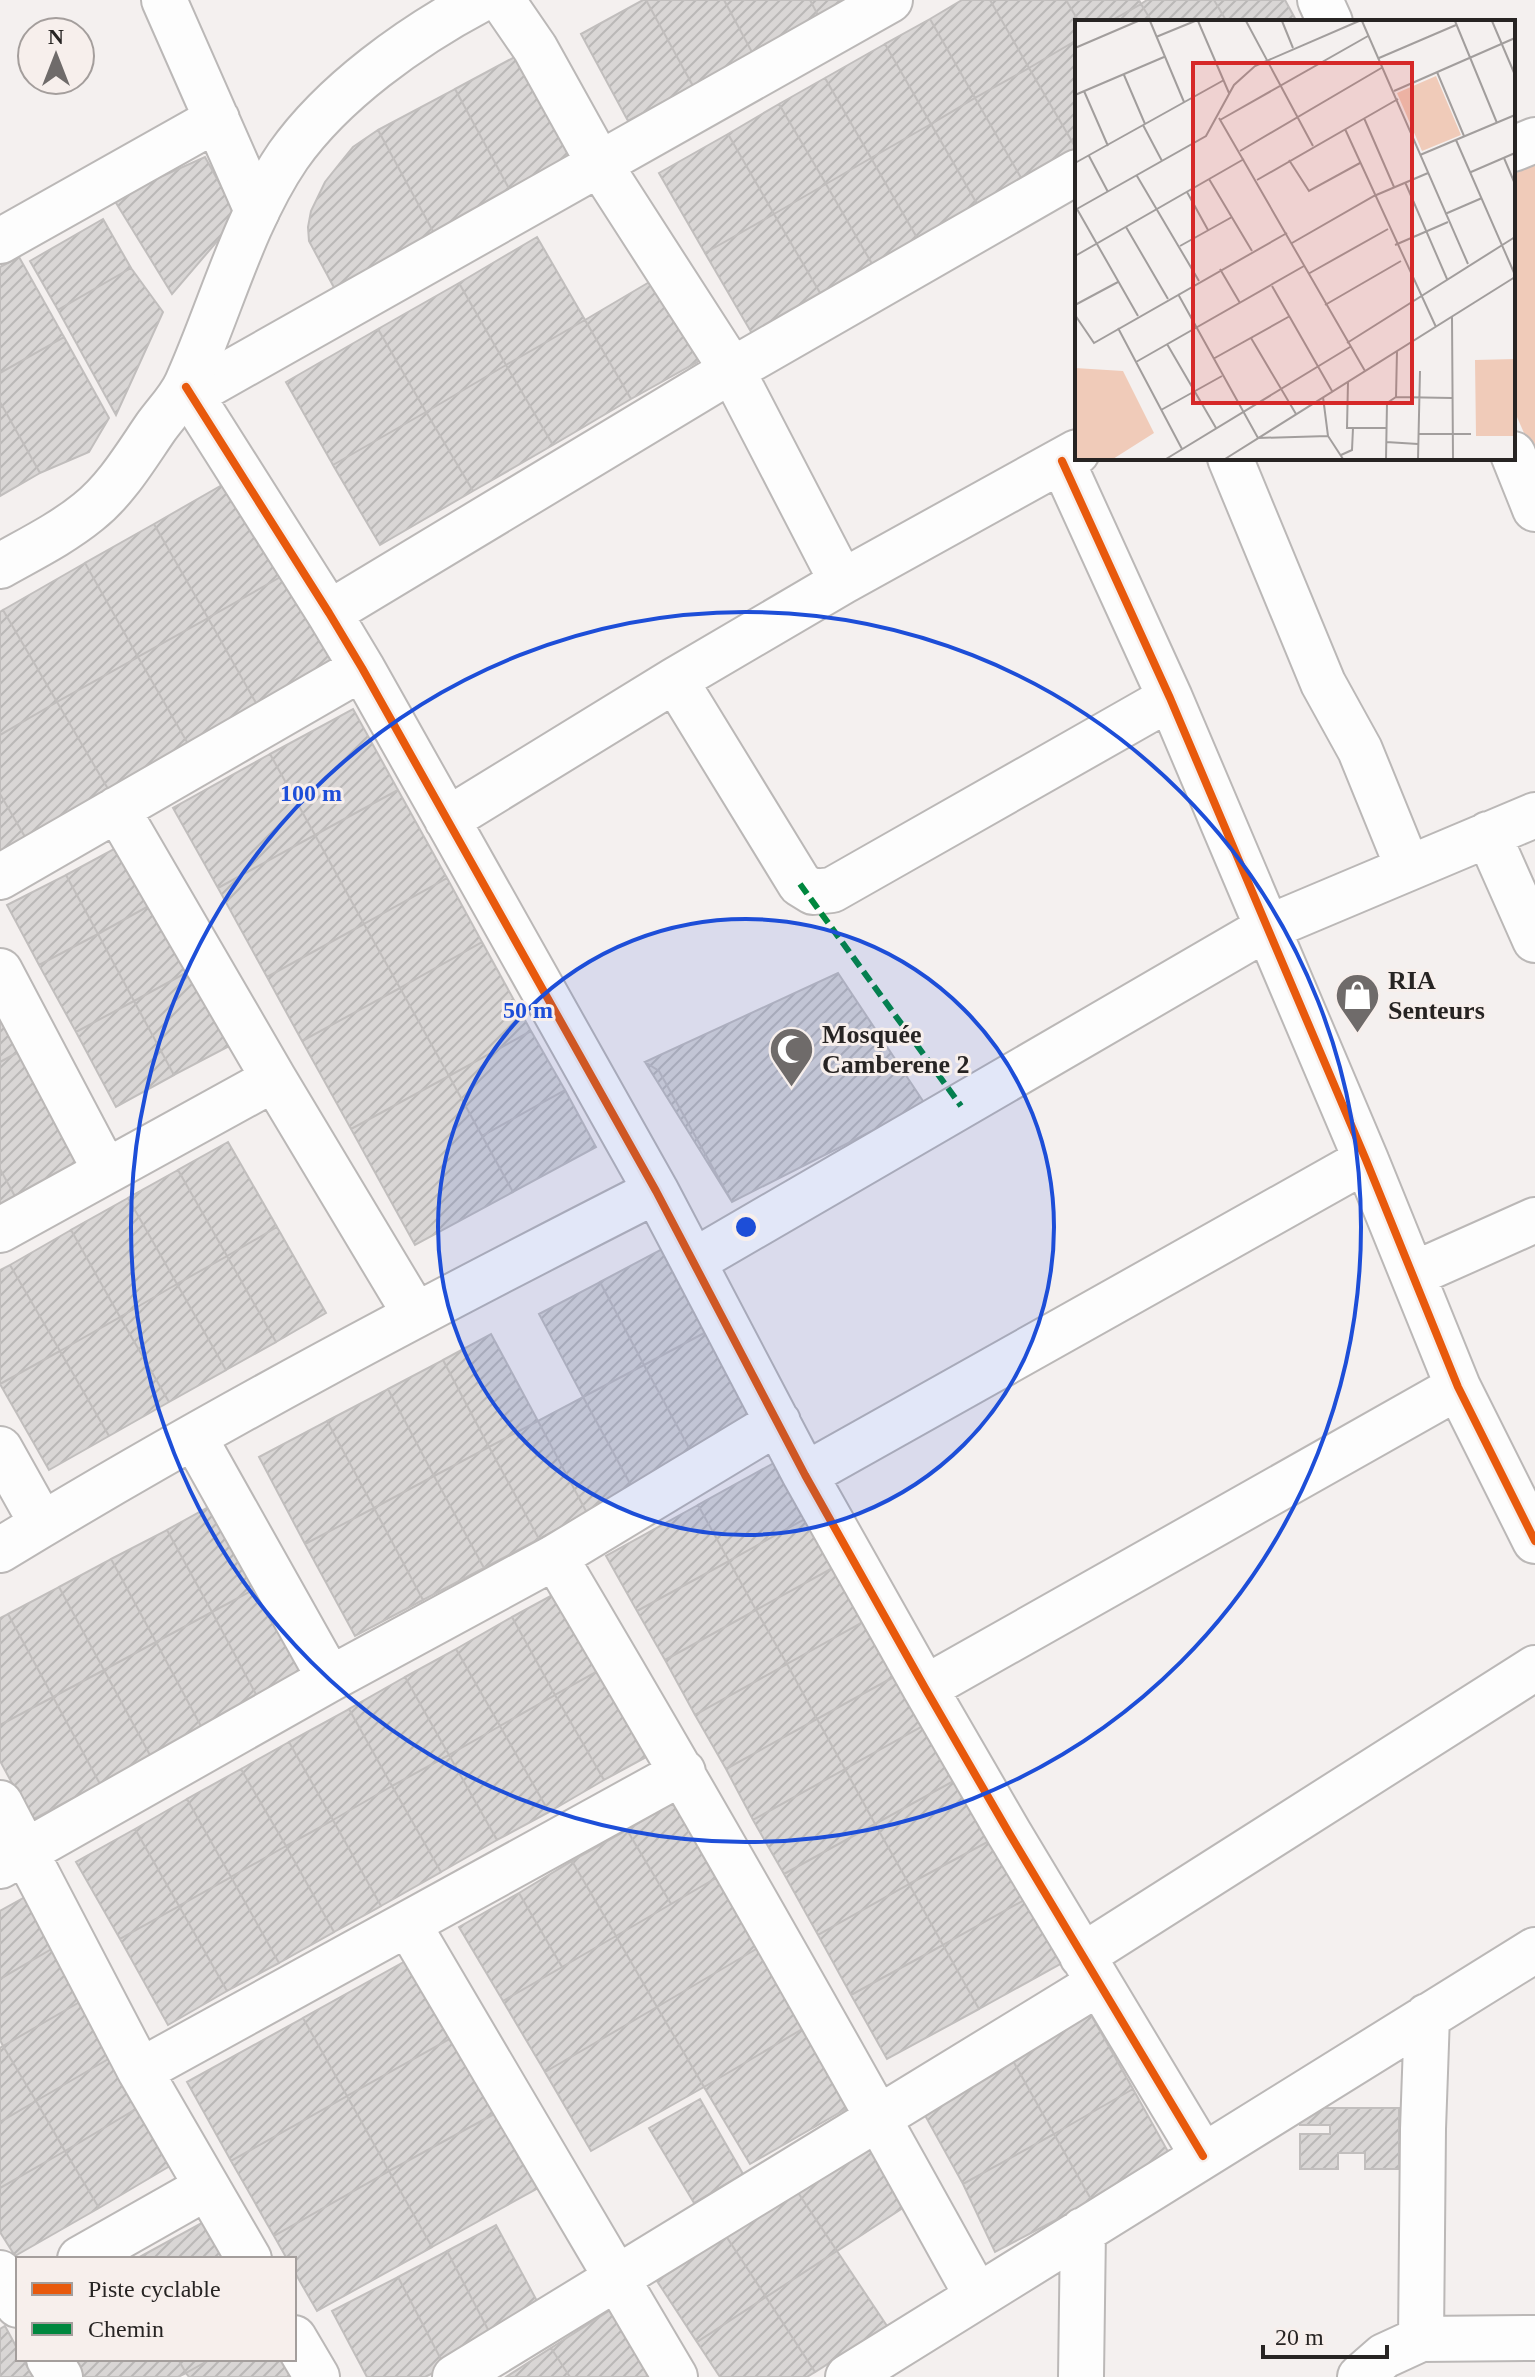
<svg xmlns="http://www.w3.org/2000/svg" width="1535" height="2377" font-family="Georgia,serif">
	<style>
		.green { fill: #f0cbb9 }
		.building { fill: url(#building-hatch); stroke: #c1bebd; stroke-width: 2 }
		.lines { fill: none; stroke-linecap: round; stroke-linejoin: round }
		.minor-casing { stroke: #bbb8b7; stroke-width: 48 }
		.major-casing { stroke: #bbb8b7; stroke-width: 48 }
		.minor { stroke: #fdfdfd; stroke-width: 44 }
		.major { stroke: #fdfdfd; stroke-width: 44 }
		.quiet { stroke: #00873e; stroke-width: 6; stroke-dasharray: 12 6; stroke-linecap: butt }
		.cycleway-casing { stroke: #f7efec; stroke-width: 13 }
		.cycleway { stroke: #e8590c; stroke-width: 8 }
		.ring { fill: none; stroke: #1d4ed8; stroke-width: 4 }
		.labels { text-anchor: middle; stroke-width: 6; stroke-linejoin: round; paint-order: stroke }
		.poi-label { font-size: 26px; font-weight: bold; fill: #272423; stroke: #f7efec; text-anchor: start }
		.inset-road { fill: none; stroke: #a29e9d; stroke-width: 2 }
		.view { fill: #d62828; fill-opacity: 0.15; stroke: #d62828; stroke-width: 4 }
		.inset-edge { fill: none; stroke: #272423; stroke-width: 4 }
		.centre { fill: #1d4ed8; stroke: #f7efec; stroke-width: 4 }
		.ring-label { font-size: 24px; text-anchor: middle; font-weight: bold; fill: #1d4ed8; stroke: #f7efec; stroke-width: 6; stroke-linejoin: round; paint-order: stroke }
	</style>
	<defs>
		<pattern id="building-hatch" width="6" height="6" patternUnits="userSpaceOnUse" patternTransform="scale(2)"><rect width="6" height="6" fill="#d9d6d5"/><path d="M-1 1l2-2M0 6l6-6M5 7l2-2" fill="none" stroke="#bab8b7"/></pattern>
	</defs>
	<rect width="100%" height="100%" fill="#f4f0ef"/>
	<!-- green -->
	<path class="green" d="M1535,160V458L1513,408V169Z"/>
	<!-- building -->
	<path class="building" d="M643,0H646L693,86L628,121L581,34Z
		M646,0H724L753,54L693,86Z
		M724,0H810L820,19L753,54Z
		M810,0H855L820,19Z
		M962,0H990L1029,68L975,98L930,19Z
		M990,0H1066L1079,22H1077V40L1029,68Z
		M1066,0H1139L1141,4L1109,22H1079Z
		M1147,0H1214L1227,22H1152L1141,4Z
		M1214,0H1285L1297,22H1227Z
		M1141,4L1152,22H1109Z
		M930,19L975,98L931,124L885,44Z
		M1077,40V150L1029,68Z
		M885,44L931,124L871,158L825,78Z
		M524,52L580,157L512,194L455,89Z
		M1029,68L1077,150L1024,183L975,98Z
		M825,78L871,158L826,184L779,104Z
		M455,89L512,194L435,235L378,130Z
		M975,98L1024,183L980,209L931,124Z
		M779,104L826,184L774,214L728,134Z
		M931,124L980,209L920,243L871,158Z
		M378,130L435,235L337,293L309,241L308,227L311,211L325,182L344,158L353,147Z
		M728,134L774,214L705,253L659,173Z
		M205,157L238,217L172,294L113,198Z
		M871,158L920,243L875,269L826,184Z
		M826,184L875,269L823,298L774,214Z
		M774,214L823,298L754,337L705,253Z
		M103,219L131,268L58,310L30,261Z
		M537,237L585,320L506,365L459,283Z
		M19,257L64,337L0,373V267Z
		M131,268L163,312L116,415L58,310Z
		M668,271L715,352L631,399L585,320Z
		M459,283L506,365L426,412L378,329Z
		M585,320L631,399L553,445L506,365Z
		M378,329L426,412L333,465L286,382Z
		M64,337L109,418L89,452L40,473L0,402V373Z
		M506,365L553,445L473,491L426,412Z
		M0,402L40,473L0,496Z
		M426,412L473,491L380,545L333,465Z
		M229,481L284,575L208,618L154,524Z
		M154,524L208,618L138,657L85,563Z
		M85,563L138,657L57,702L3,610Z
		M284,575L336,667L260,710L208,618Z
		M3,610L57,702L0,735V612Z
		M208,618L260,710L191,749L138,657Z
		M138,657L191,749L111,794L57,702Z
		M57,702L111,794L28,842L0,794V735Z
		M353,709L398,790L315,835L270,754Z
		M270,754L315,835L218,888L173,808Z
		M398,790L447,878L364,924L315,835Z
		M0,794L28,842L0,858Z
		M315,835L364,924L267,977L218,888Z
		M125,843L156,902L98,934L66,875Z
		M66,875L98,934L39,965L7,905Z
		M447,878L482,942L400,988L364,924Z
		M156,902L193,969L134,1001L98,934Z
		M364,924L400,988L302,1041L267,977Z
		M98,934L134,1001L76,1032L39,965Z
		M482,942L531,1031L449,1076L400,988Z
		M193,969L233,1044L174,1075L134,1001Z
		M838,973L925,1104L732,1202L659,1071L645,1062Z
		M838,973L925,1104L732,1202L645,1062Z
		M400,988L449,1076L351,1129L302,1041Z
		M0,995L28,1047L0,1062Z
		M134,1001L174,1075L116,1107L76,1032Z
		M531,1031L565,1090L482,1136L449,1076Z
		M28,1047L89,1161L17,1200L0,1169V1062Z
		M449,1076L513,1192L415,1245L351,1129Z
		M565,1090L596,1147L513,1192L482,1136Z
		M228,1142L277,1227L227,1256L178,1170Z
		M0,1169L17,1200L0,1209Z
		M178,1170L227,1256L177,1284L128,1198Z
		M128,1198L177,1284L120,1317L71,1230Z
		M277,1227L326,1313L276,1342L227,1256Z
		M71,1230L120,1317L60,1351L10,1265Z
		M664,1248L708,1331L644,1365L600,1282Z
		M227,1256L276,1342L226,1370L177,1284Z
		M10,1265L60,1351L0,1384V1270Z
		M600,1282L644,1365L583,1397L539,1314Z
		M177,1284L226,1370L169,1402L120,1317Z
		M120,1317L169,1402L109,1436L60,1351Z
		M708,1331L758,1423L694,1457L644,1365Z
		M491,1334L538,1421L489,1447L443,1360Z
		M60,1351L109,1436L49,1470L0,1384Z
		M443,1360L489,1447L434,1476L388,1389Z
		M644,1365L694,1457L633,1489L583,1397Z
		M388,1389L434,1476L374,1508L327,1421Z
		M583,1397L633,1489L587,1513L538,1421Z
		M327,1421L374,1508L305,1544L259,1457Z
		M538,1421L587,1513L539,1539L489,1447Z
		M489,1447L539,1539L484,1568L434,1476Z
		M781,1459L812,1515L729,1561L698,1505Z
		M434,1476L484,1568L423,1600L374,1508Z
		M221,1500L266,1583L212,1612L167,1530Z
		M698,1505L729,1561L637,1611L606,1556Z
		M374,1508L423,1600L355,1636L305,1544Z
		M812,1515L840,1564L756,1610L729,1561Z
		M167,1530L212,1612L156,1642L111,1559Z
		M111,1559L156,1642L104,1670L59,1587Z
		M729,1561L756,1610L665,1660L637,1611Z
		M840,1564L870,1618L787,1664L756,1610Z
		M266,1583L313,1671L259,1700L212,1612Z
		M59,1587L104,1670L53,1697L8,1614Z
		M567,1587L610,1664L555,1695L512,1617Z
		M756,1610L787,1664L695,1715L665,1660Z
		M212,1612L259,1700L203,1730L156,1642Z
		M8,1614L53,1697L0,1725V1618Z
		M512,1617L555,1695L500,1726L456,1649Z
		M870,1618L901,1673L817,1719L787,1664Z
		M156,1642L203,1730L151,1757L104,1670Z
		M456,1649L500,1726L449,1755L405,1677Z
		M610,1664L659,1750L604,1780L555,1695Z
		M787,1664L817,1719L726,1769L695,1715Z
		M104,1670L151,1757L100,1784L53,1697Z
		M901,1673L928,1723L845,1769L817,1719Z
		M405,1677L449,1755L392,1786L349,1709Z
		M555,1695L604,1780L549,1812L500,1726Z
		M53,1697L100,1784L32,1820L0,1761V1725Z
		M349,1709L392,1786L333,1820L289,1742Z
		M817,1719L845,1769L753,1820L726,1769Z
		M928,1723L959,1778L875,1824L845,1769Z
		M500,1726L549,1812L497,1840L449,1755Z
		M289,1742L333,1820L286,1846L241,1769Z
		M449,1755L497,1840L441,1872L392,1786Z
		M241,1769L286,1846L231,1877L187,1799Z
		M845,1769L875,1824L784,1874L753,1820Z
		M959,1778L993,1839L909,1884L875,1824Z
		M392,1786L441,1872L381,1906L333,1820Z
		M187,1799L231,1877L179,1906L135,1829Z
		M673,1803L716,1878L671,1904L627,1830Z
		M333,1820L381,1906L334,1932L286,1846Z
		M875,1824L909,1884L818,1935L784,1874Z
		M135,1829L179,1906L120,1939L76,1862Z
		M627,1830L671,1904L616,1936L572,1861Z
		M993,1839L1026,1899L943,1945L909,1884Z
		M286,1846L334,1932L279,1963L231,1877Z
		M572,1861L616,1936L562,1967L519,1893Z
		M231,1877L279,1963L227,1991L179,1906Z
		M716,1878L758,1948L657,2007L616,1936Z
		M909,1884L943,1945L851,1995L818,1935Z
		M519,1893L562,1967L503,2001L459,1927Z
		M25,1897L55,1947L0,1979V1911Z
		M1026,1899L1062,1963L979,2009L943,1945Z
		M179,1906L227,1991L168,2025L120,1939Z
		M616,1936L657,2007L545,2072L503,2001Z
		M943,1945L979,2009L887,2059L851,1995Z
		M55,1947L85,1999L3,2046L0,2040V1979Z
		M758,1948L804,2028L704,2087L657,2007Z
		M409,1959L453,2037L347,2096L303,2018Z
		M85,1999L117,2054L36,2101L3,2046Z
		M657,2007L704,2087L591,2151L545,2072Z
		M1091,2015L1133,2089L1054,2134L1012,2059Z
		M303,2018L347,2096L231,2161L187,2082Z
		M804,2028L851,2106L750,2164L704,2087Z
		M453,2037L496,2113L389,2171L347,2096Z
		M3,2046L36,2101L0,2122V2048Z
		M117,2054L146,2103L65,2151L36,2101Z
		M1012,2059L1054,2134L963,2184L922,2110Z
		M1133,2089L1171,2157L1092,2201L1054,2134Z
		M347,2096L389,2171L274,2236L231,2161Z
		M700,2099L743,2174L694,2203L649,2128Z
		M36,2101L65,2151L0,2188V2122Z
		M146,2103L180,2160L99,2208L65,2151Z
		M1300,2108H1399V2169H1365V2153H1338V2169H1300V2134H1330V2125H1300Z
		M496,2113L538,2188L432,2247L389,2171Z
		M1054,2134L1092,2201L995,2252L963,2184Z
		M875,2140L915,2200L837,2251L797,2191Z
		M65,2151L99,2208L15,2256L0,2232V2188Z
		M389,2171L432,2247L317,2311L294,2271V2259H287L274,2236Z
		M797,2191L837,2251L766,2297L726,2236Z
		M207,2220L228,2259H136Z
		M496,2225L544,2314L494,2341L447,2251Z
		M726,2236L766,2297L697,2342L657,2281Z
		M447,2251L494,2341L445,2367L398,2277Z
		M837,2251L887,2326L815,2372L766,2297Z
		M398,2277L445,2367L425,2377H367L332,2311Z
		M766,2297L815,2372L807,2377H720L697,2342Z
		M615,2307L655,2371L645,2377H570L551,2348Z
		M5,2326L18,2350V2359H23L33,2377H0V2329Z
		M551,2348L570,2377H506Z
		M80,2359H178L186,2373L178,2377H79L72,2364Z
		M178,2359H211L186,2373Z
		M211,2359H284L295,2377H189L186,2373Z"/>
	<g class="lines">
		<defs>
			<path id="minor" d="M164,0L257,211
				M502,0L535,48L600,165L732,370L842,582
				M1320,0L1330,22
				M1513,149L1535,140
				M0,241L217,119
				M186,387L329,613L362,668L656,1191L805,1475L925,1688L1009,1833L1203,2156
				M190,395L890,0
				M1513,454L1535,509
				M1230,458L1323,683L1360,750L1408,868
				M1062,461L1170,698L1366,1160L1458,1387L1535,1541
				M329,613L732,370L1077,172
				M675,680L800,884L813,892L832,890L1170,698
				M117,809L274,1079L415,1314
				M447,820L675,680L842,582L1077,452
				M1488,834L1535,940
				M0,877L362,668
				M0,971L105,1170
				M0,1230L274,1079
				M694,1261L1267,928L1535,815
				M1414,1274L1535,1220
				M194,1437L330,1679
				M0,1449L42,1524
				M805,1475L1366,1160
				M0,1550C213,1420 434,1304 656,1191
				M555,1557C700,1801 840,2048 977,2296
				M925,1688L1458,1387
				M0,1803L140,2071L249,2259
				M0,1866L330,1679L555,1557L778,1422
				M408,1924L675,2377
				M1082,1956L1535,1668
				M140,2071L683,1772
				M80,2259L207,2187
				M0,2273L18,2305
				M294,2338L317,2377
				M1421,2339L1423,2129L1427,2016
				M49,2359L60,2377
				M455,2377L1099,1983
				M848,2377L1535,1950
				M1081,2377L1083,2230
				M1360,2377L1384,2356L1421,2339L1535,2338"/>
			<path id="major" d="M0,566C30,549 61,534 88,512C116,490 136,456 156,427C166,413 180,399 187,383C220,310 243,222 288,156C333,92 412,36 480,0"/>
		</defs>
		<!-- minor casing -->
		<use href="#minor" class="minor-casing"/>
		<!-- major casing -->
		<use href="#major" class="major-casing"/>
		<!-- minor -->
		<use href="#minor" class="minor"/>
		<!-- major -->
		<use href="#major" class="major"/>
		<!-- quiet -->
		<path class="quiet" d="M800,884L961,1106"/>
		<defs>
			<path id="cycleway" d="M186,387L329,613L362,668L656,1191L805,1475L925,1688L1009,1833L1203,2156
				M1062,461L1170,698L1366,1160L1458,1387L1535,1541"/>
		</defs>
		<!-- cycleway casing -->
		<use href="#cycleway" class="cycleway-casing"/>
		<!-- cycleway -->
		<use href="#cycleway" class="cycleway"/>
	</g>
	<!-- distance rings -->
	<circle cx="746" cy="1227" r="308" fill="#1d4ed8" fill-opacity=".12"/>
	<g class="ring">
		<circle cx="746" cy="1227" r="308"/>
		<circle cx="746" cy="1227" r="615"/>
	</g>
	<!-- icons -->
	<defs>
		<symbol id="shop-pin" viewBox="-11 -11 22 30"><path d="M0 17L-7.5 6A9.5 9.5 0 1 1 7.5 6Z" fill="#6f6b6a" stroke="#f7efec"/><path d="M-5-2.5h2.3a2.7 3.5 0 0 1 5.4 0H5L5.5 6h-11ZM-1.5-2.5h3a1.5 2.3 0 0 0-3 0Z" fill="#fff"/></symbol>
		<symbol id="mosque-pin" viewBox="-11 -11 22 30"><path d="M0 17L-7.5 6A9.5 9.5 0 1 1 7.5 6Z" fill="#6f6b6a" stroke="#f7efec"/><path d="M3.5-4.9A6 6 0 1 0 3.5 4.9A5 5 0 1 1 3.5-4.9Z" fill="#fff"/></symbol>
	</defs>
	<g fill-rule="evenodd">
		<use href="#shop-pin" x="1332" y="970" width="51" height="69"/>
		<use href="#mosque-pin" x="766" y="1024" width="51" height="69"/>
	</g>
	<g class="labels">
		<!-- poi labels -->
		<g class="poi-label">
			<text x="1388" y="989">RIA<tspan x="1388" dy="30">Senteurs</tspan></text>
			<text x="822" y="1043">Mosquée<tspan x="822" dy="30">Camberene 2</tspan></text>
		</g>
	</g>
	<!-- overview -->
	<g transform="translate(1075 20)">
		<rect width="440" height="440" fill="#f4f0ef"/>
		<path d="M361,56L386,115L347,131L322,73ZM440,339V416H401L400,340ZM0,348L48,351L79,413L38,439H0Z" fill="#f0cbb9"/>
		<path class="inset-road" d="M75,1L109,82M123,1L154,73M171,1L238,126M207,1L218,28M287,1L393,244M380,1L422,103M417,1L440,55M81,17L120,1M0,28L63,1M304,38L381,5M362,52L389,116M49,55L70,104M9,71L33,126M319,71L440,18M0,75L89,37M144,98L290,351M289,98L319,167M145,100L293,16M68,105L87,141M270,109L361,307M381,120L440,255M165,131L308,47M345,135L440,95M14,136L33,172M429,138L440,164M214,140L234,171L285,143M0,143L149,60M396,152L440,133M62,156L124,261M134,159L177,231M182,160L323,79M330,162L372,259M112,172L133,210M2,189L63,296M0,190L131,116L159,65L180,46L284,1M370,194L407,178M51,207L93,279M217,223L299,176L353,153M320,225L373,202M105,226L157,197M0,236L169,139M145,249L165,283M233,254L313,209M197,266L257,371M103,274L183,418L253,416M0,285L43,262M250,285L326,241M0,295L19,323L212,213M377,297L378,439M43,308L107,429M176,318L221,394M272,323L440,217M92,324L141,408M138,339L215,296M61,342L229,246M273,362L272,408H311M248,377L253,416L268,439M321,377L322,331M86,390L147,356M343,414H396M311,422L343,424M266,435L277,430L278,408M91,439L275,327M150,439L440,257M311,439L312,383L321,377L377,378M343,439L345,351"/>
		<path class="view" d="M118,43H337V383H118Z"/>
		<rect width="440" height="440" class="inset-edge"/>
	</g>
	<circle cx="746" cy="1227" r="12" class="centre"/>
	<g class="ring-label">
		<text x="311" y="801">100 m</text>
		<text x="528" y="1018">50 m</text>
	</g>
	<!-- legend -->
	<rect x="16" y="2257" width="280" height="104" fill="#f7efec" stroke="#a49e9c" stroke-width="2"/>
	<rect x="32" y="2283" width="40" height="12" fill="#e8590c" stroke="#a49e9c" stroke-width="2"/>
	<text x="88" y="2297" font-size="24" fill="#272423">Piste cyclable</text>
	<rect x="32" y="2323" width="40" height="12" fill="#00873e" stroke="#a49e9c" stroke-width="2"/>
	<text x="88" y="2337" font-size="24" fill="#272423">Chemin</text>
	<!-- north arrow -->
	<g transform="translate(56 56)"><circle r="38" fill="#f7efec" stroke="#a49e9c" stroke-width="2"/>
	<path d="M0-6L14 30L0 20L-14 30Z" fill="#6f6b6a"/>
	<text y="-12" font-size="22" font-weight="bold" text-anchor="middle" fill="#272423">N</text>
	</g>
	<!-- scale -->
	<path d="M1263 2345v12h124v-12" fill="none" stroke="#272423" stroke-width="4"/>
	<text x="1275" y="2345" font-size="24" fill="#272423" stroke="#f7efec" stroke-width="6" paint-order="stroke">20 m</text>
</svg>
